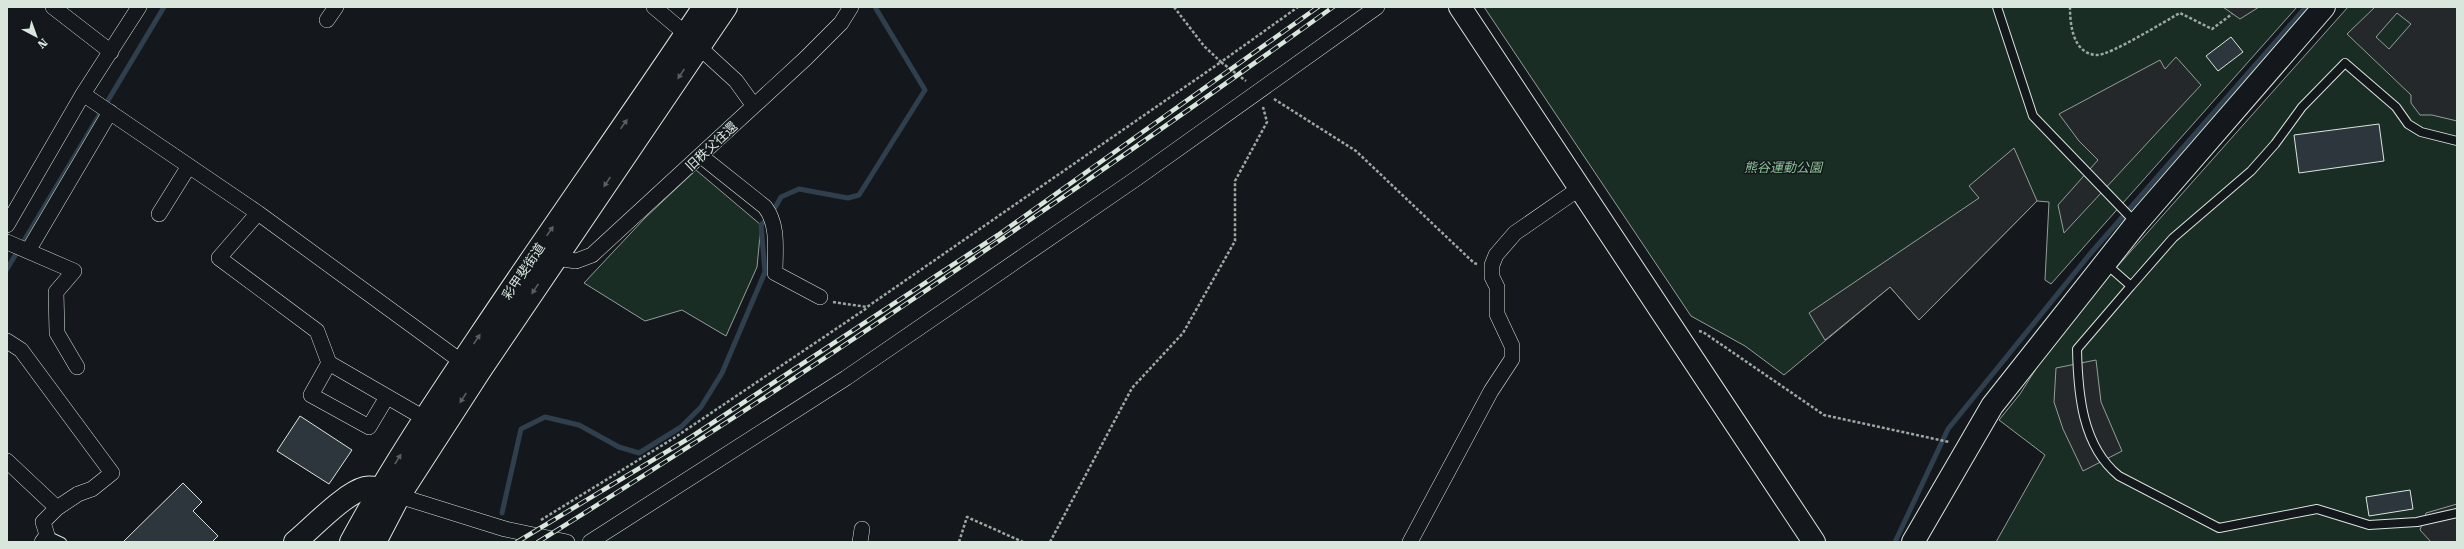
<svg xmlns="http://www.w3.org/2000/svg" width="2464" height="549" font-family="'Roboto Serif','Noto Sans JP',serif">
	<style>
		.green { fill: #1a2d24; stroke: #939e99 }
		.parking { fill: #24282b; stroke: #939e99; fill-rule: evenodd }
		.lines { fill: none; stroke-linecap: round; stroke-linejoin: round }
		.stream { stroke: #2f3f4d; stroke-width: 5 }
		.building { fill: #2c363c; stroke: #d8e6dc }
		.lane-casing { stroke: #d8e6dc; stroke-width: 10 }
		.street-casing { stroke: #d8e6dc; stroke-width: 16 }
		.secondary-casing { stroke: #d8e6dc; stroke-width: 24 }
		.highway-casing { stroke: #d8e6dc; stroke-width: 24 }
		.path { stroke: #9da8a2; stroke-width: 2.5; stroke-dasharray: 3 2; stroke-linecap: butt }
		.lane { stroke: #14181c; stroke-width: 8 }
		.street { stroke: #14181c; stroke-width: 15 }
		.secondary { stroke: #14181c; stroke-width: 22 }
		.highway { stroke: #14181c; stroke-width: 22 }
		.rail-casing { stroke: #d8e6dc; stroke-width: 4.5 }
		.rail { stroke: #14181c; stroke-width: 3; stroke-dasharray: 9; stroke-linecap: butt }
		.oneway { fill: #59605f }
		.labels { text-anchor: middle; stroke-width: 3; stroke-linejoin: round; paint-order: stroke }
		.street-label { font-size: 13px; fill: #d8e6dc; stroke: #14181c }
		.park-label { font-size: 13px; font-style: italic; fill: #8ac095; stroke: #14181c }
	</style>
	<rect width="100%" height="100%" fill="#14181c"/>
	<!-- green -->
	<path class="green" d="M1484,7H2297L2051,284L2045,280L2049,202L2037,201L1919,320L1890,287L1784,375L1745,346L1691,316Z
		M2348,7H2457V542H1996L2045,455L1999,420L2020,394L2060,331Z
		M696,170L761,225L757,267L726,336L682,310L645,321L584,283L645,218Z"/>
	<!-- parking -->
	<path class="parking" d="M2223,7H2259L2240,19Z
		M2375,7H2457V121L2432,115H2420L2411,103V95L2347,34ZM2397,13L2411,24L2389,49L2376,37Z
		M2176,57L2201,85L2064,233L2058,205L2098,160L2079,141L2059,114L2160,60L2165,69Z
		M2014,148L2037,201L1919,320L1890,287L1825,340L1809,313L1979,198L1969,186Z
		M2096,360L2101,402L2122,451L2083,471L2063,429L2054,402L2056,368Z
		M2457,504V542H2431L2420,530L2426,513Z"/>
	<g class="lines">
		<!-- stream -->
		<path class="stream" d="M7,269L164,7
			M502,513L521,429L545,417L579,425L619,447L639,453L681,427L701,407L722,373L765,272L761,225L771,215L781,197L799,189L848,198L859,195L925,90L875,7
			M1895,542L1948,429L2090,254L2306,7"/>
	</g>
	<!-- building -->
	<path class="building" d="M2231,37L2243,52L2218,71L2206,56Z
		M2379,124L2384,161L2299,173L2294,135Z
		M300,416L352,450L329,484L277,451Z
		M183,483L202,502L193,511L218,536L212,542H123Z
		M2410,490L2413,509L2369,516L2366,497Z"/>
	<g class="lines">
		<defs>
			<path id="lane" d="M1997,7L2033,116L2136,223
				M2106,264L2131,286L2077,349C2078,394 2082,446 2119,476L2219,528L2317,509L2369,525L2417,522L2457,513
				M2131,286L2173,238L2251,171L2275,144L2302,107L2345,63L2396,107L2408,124L2421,132L2457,141
				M47,535L62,542"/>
			<path id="street" d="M53,7L111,52
				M654,7L686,34
				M327,20L336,7
				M699,47L736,81L754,106
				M83,94L258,213L462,362
				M701,156L765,207C779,225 775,251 775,273L820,297
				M258,213L219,258L317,331L329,363L424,418
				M159,214L189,166
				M7,225L83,94L139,7
				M7,242L74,271L56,292L57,333L77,367
				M28,251L110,112
				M556,258L576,261L592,255L806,58L841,23L851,7
				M7,341L21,350L112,473L92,489L78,494L57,508L43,522L47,535L42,542
				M329,363L311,395L369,427L387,397
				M7,461L57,508
				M399,496L505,529L567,542
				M590,542L846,378L1137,178L1377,7
				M860,542L862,529
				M1410,542L1491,391L1512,359V346L1497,314V287L1492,277V265L1496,255L1515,233L1580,188"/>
			<path id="secondary" d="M1460,7L1814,542
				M295,542C312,528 345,493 365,488C375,486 388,492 398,495
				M1913,542L1992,406L2136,224L2324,7"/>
			<path id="highway" d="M351,542C389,471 434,404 479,337C553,226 630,118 704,7
				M375,542L399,496L479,372L726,7"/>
		</defs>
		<!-- lane casing -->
		<use href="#lane" class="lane-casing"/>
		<!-- street casing -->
		<use href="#street" class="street-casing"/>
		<!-- secondary casing -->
		<use href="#secondary" class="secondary-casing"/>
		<!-- highway casing -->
		<use href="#highway" class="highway-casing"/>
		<!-- path -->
		<path class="path" d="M1174,7L1204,46L1221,62L1298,7
			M2070,7C2070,25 2073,54 2097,55C2111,55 2165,21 2180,13L2212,29L2232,14
			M1274,99L1356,151L1474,263L1477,264
			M833,302L867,307L1221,62L1246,81
			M1699,331L1703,332L1824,415L1949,442
			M541,520L674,438L867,308
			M959,542L967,517L1023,542
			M1050,542L1132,388L1183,333L1235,241V181L1267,122L1263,107"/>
		<!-- lane -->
		<use href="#lane" class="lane"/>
		<!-- street -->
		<use href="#street" class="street"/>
		<!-- secondary -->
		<use href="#secondary" class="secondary"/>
		<!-- highway -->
		<use href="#highway" class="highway"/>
		<defs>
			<path id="rail" d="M517,542L691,437L998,235L1318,7
				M538,542C810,373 1074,193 1333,7"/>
		</defs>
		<!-- rail casing -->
		<use href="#rail" class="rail-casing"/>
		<!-- rail -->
		<use href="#rail" class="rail"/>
	</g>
	<!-- one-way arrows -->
	<defs><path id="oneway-solid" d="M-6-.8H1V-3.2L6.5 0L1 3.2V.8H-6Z"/></defs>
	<g class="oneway">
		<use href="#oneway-solid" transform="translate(681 74) rotate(124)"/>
		<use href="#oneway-solid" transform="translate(624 124) rotate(-55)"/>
		<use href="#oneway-solid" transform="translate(607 182) rotate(124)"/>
		<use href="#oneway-solid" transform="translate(550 231) rotate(-55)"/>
		<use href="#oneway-solid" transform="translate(535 289) rotate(124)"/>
		<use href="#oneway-solid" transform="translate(477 339) rotate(-56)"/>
		<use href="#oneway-solid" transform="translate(463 398) rotate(123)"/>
		<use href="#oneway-solid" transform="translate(398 459) rotate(-58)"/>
	</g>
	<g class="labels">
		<!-- street labels -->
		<g class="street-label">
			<text transform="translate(711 146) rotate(-43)" y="5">旧秩父往還</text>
			<text transform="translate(523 271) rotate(-56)" y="5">彩甲斐街道</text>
		</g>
		<!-- park labels -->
		<g class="park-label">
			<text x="1783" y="172">熊谷運動公園</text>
		</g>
	</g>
	<!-- border -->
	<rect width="2464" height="549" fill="none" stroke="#d8e6dc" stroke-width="16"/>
	<!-- north arrow -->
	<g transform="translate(36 36) rotate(139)" stroke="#14181c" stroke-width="3" paint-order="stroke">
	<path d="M0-3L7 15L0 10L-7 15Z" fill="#d8e6dc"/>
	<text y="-6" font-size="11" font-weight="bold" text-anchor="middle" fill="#d8e6dc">N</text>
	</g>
</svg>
